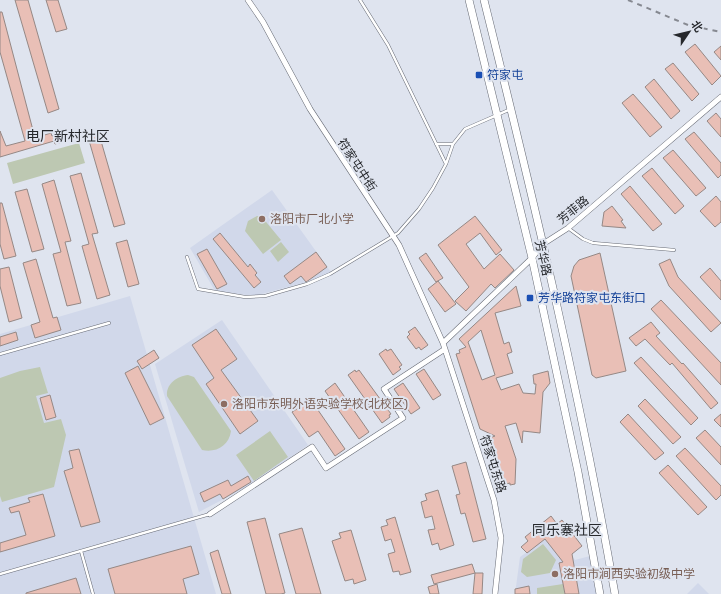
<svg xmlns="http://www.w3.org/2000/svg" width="721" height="594" font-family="Rubik,'Noto Sans SC',sans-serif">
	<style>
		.built { fill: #d1d8ea }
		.green { fill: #bdc8b2 }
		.building { fill: #e9bfb6; stroke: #958885; fill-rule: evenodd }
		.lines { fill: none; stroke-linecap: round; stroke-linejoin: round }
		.service-casing { stroke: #676b75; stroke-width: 3.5 }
		.minor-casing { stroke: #676b75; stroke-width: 6 }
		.secondary-casing { stroke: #676b75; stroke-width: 8 }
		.service { stroke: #fff; stroke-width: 2.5 }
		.minor { stroke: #fff; stroke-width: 5 }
		.secondary { stroke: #fff; stroke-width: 7 }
		.rail { stroke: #868991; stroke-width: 2; stroke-dasharray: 5 5; stroke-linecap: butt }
		.transit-dot { fill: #1a4fb4; stroke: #dfe4ef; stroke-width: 1.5 }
		.education-dot { fill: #8d6e63; stroke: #dfe4ef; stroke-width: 1.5 }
		.labels { text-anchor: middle; stroke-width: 4; stroke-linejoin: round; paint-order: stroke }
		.transit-label { font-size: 12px; fill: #164399; stroke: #dfe4ef; text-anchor: start }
		.street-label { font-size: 12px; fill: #26282c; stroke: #dfe4ef }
		.education-label { font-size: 12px; fill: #785e54; stroke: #dfe4ef; text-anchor: start }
		.quarter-label { font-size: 14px; fill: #26282c; stroke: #dfe4ef }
	</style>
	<rect width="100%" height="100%" fill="#dfe4ef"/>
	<!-- built -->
	<path class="built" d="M272,190L333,275L254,296L215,291L190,248Z
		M130,296L216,594H0V334Z
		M222,320L308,445L254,483L199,512L155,364Z
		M560,538L575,560L590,556L596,594H515L520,557L545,539L550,545Z
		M698,583L709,594H687Z"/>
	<!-- green -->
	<path class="green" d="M79,143L85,163L13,184L7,163Z
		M257,216L262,217L281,240L263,254L245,231L248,221Z
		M281,242L289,252L278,262L270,251Z
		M40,367L48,393L36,396L44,423L61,419L66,435L54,487L2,502L0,496V378L20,371Z
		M188,375L194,377L231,431C229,446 216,453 202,450L167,396C166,384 177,376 188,375Z
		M270,431L288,457L254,481L236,455Z
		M543,544L556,560L550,573L527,577L521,572L523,559Z
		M563,584L565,594H537V588Z"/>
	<!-- building -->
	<path class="building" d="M15,0H28L59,109L48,113Z
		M46,0H58L67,29L56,32Z
		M0,12H2L35,138L51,133L52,136L74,130L76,138L55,144L54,141L0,157V131L6,146L25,141L0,52Z
		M695,44L721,76L712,85L685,52Z
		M721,46V60L714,52Z
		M673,63L699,94L692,101L665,69Z
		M654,79L680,111L671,119L645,87Z
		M633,94L662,127L650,137L622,103Z
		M716,113L721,119V137L707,121Z
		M694,132L721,163V175L718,178L685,139Z
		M99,134L125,224L114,227L88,137Z
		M673,150L706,188L696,196L663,158Z
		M652,168L684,206L675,214L642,176Z
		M81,173L98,233L92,234L110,295L97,299L82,246L89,244L70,176Z
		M54,180L71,241L65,242L81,303L67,306L53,254L61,252L42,184Z
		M630,186L662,224L653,231L621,194Z
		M27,189L44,249L32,252L15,192Z
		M716,196L721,202V222L715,227L700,211Z
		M0,203H2L16,256L4,259L0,244Z
		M612,206L623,220L621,221L626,228L602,226L604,212Z
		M475,216L502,250L496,255L480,233L466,244L484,269L500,254L514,270L495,288L491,284L466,311L455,301L469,287L438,245Z
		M220,233L248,267L250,264L257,273L255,275L261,282L254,288L213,239Z
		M127,240L139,284L128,287L116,243Z
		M207,249L227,284L217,289L197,254Z
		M316,252L327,267L309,280L306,282L301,276L290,284L284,276Z
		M426,253L443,278L436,282L419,258Z
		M600,253L626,371L596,378L592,375L571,276L574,266L579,260Z
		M36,259L53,318L57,317L61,330L35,338L31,325L40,322L23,263Z
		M670,259L678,277L721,323L711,332L669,286L659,264Z
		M9,267L22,318L9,322L0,286V269Z
		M710,268L721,281V300L700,277Z
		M438,281L456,304L445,312L428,289Z
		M516,286L521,306L495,313L504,344L509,342L512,352L507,354L513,373L496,378L501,390L519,384L523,393L535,394L536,384H534L533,375L548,371L550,383L543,392L540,433L523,431L522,443L516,423L505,426L516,459L515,484L510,485V483L502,485L487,439L495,436L480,429L456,354L460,353L459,350L466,347L459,339ZM481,330L495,375L482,380L468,342Z
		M661,300L721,363V385L651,309Z
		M651,322L660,333L656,336L682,364L683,363L718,403L711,409L672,363L670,365L645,339L636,346L629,338Z
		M415,327L428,345L421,350L419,347L416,349L407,337L410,334L408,332Z
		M216,329L237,359L221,370L258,421L240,434L206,384L214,378L192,345Z
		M16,332L18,340L0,346V337Z
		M386,349L387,351L391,349L402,365L399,367L401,369L393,375L379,354Z
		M154,350L159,358L142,369L137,361Z
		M641,357L698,418L691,425L634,363Z
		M138,366L164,418L150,425L125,373Z
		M424,369L441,395L433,400L416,374Z
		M355,370L356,372L359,370L391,414L389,415L390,417L382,423L348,375Z
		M335,383L369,432L359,439L325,391Z
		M403,383L420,408L411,414L394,389Z
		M50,395L56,417L46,420L40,398Z
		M645,399L681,437L673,444L638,406Z
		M311,400L345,449L335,456L318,431L309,437L292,412Z
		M628,414L664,453L655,460L620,422Z
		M721,414V427L714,420Z
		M705,430L721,447V465L696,438Z
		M685,448L721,486V495L716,500L676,456Z
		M79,449L100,522L81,527L64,471L73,468L69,451Z
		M466,462L486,539L473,542L465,513L461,514L456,495L460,494L452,466Z
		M668,465L707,507L698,515L659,473Z
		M248,476L251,482L223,499L220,494L204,502L200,493L228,480L231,486Z
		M438,490L454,545L440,550L438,543L432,545L428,530L435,529L432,516L425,518L421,502L427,500L425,494Z
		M43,494L55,536L0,552V543L26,535L19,511L11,513L9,508L30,502L28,498Z
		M551,516L557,524L562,520L582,546L572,554L579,594H565L559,563L563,562L545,539L527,553L521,547L528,541L525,537Z
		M395,517L411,572L400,575L399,571L393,572L388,554L395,552L391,539L385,541L381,527L388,525L386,520Z
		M265,518L285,593L281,594H266L247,522Z
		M302,528L321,594H296L279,534Z
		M351,530L366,580L354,584L353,579L345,581L332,541L341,538L339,533Z
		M191,546L199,574L183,579L187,594H115L108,569Z
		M218,550L231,594H222L210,553Z
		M472,564L475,573L434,584L431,575Z
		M475,573H483L482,594H473Z
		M76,578L81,594H26V593Z
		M437,584L439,594H430L428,587Z
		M529,586L530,594H515V589Z"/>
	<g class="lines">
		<defs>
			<path id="service" d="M360,0L388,45L446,164
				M436,144H453
				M568,228L583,239L593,243L674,250
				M187,257L198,289L245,297L265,296L307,284L330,274L398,233L419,209L433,188L446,164L453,144L465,129L511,109
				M0,354L109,323
				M81,551L93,594
				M0,574L210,514"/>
			<path id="minor" d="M248,0L263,22L310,109L399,245L443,343L494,500L501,538L495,594
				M443,343L532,258L543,244L568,228L721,97
				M210,514L312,447L326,468L403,418L384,389L445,349"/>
			<path id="secondary" d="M469,0L532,258L578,472L600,594
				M484,0C533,197 580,394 615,594"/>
		</defs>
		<!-- service casing -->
		<use href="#service" class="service-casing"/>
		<!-- minor casing -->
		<use href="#minor" class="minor-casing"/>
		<!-- secondary casing -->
		<use href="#secondary" class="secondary-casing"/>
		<!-- service -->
		<use href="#service" class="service"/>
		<!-- minor -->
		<use href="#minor" class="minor"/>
		<!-- secondary -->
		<use href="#secondary" class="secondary"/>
		<!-- rail -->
		<path class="rail" d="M628,0L688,25L721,32"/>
	</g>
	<!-- markers -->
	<g class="transit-dot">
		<rect x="475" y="71" width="8" height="8" rx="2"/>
		<rect x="526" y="294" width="8" height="8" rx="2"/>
	</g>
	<g class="education-dot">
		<circle cx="262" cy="219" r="4"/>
		<circle cx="224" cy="404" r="4"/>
		<circle cx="555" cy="574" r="4"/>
	</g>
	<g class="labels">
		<!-- transit labels -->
		<g class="transit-label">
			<text x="487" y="79">符家屯</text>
			<text x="538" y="302">芳华路符家屯东街口</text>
		</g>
		<!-- street labels -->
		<g class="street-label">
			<text transform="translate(357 165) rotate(57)" y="4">符家屯中街</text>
			<text transform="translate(573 210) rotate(-39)" y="4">芳菲路</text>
			<text transform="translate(543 258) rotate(77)" y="4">芳华路</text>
			<text transform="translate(493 464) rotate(72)" y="4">符家屯东路</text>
		</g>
		<!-- education labels -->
		<g class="education-label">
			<text x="270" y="223">洛阳市厂北小学</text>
			<text x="232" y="408">洛阳市东明外语实验学校(北校区)</text>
			<text x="563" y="578">洛阳市涧西实验初级中学</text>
		</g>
		<!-- quarter labels -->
		<g class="quarter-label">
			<text x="68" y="141">电厂新村社区</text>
			<text x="567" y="535">同乐寨社区</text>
		</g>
	</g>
	<!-- north arrow -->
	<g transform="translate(689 32) rotate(55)" stroke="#dfe4ef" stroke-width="3" paint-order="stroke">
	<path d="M0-3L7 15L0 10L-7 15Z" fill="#26282c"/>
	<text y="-6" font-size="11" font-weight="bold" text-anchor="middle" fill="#26282c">北</text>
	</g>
</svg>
